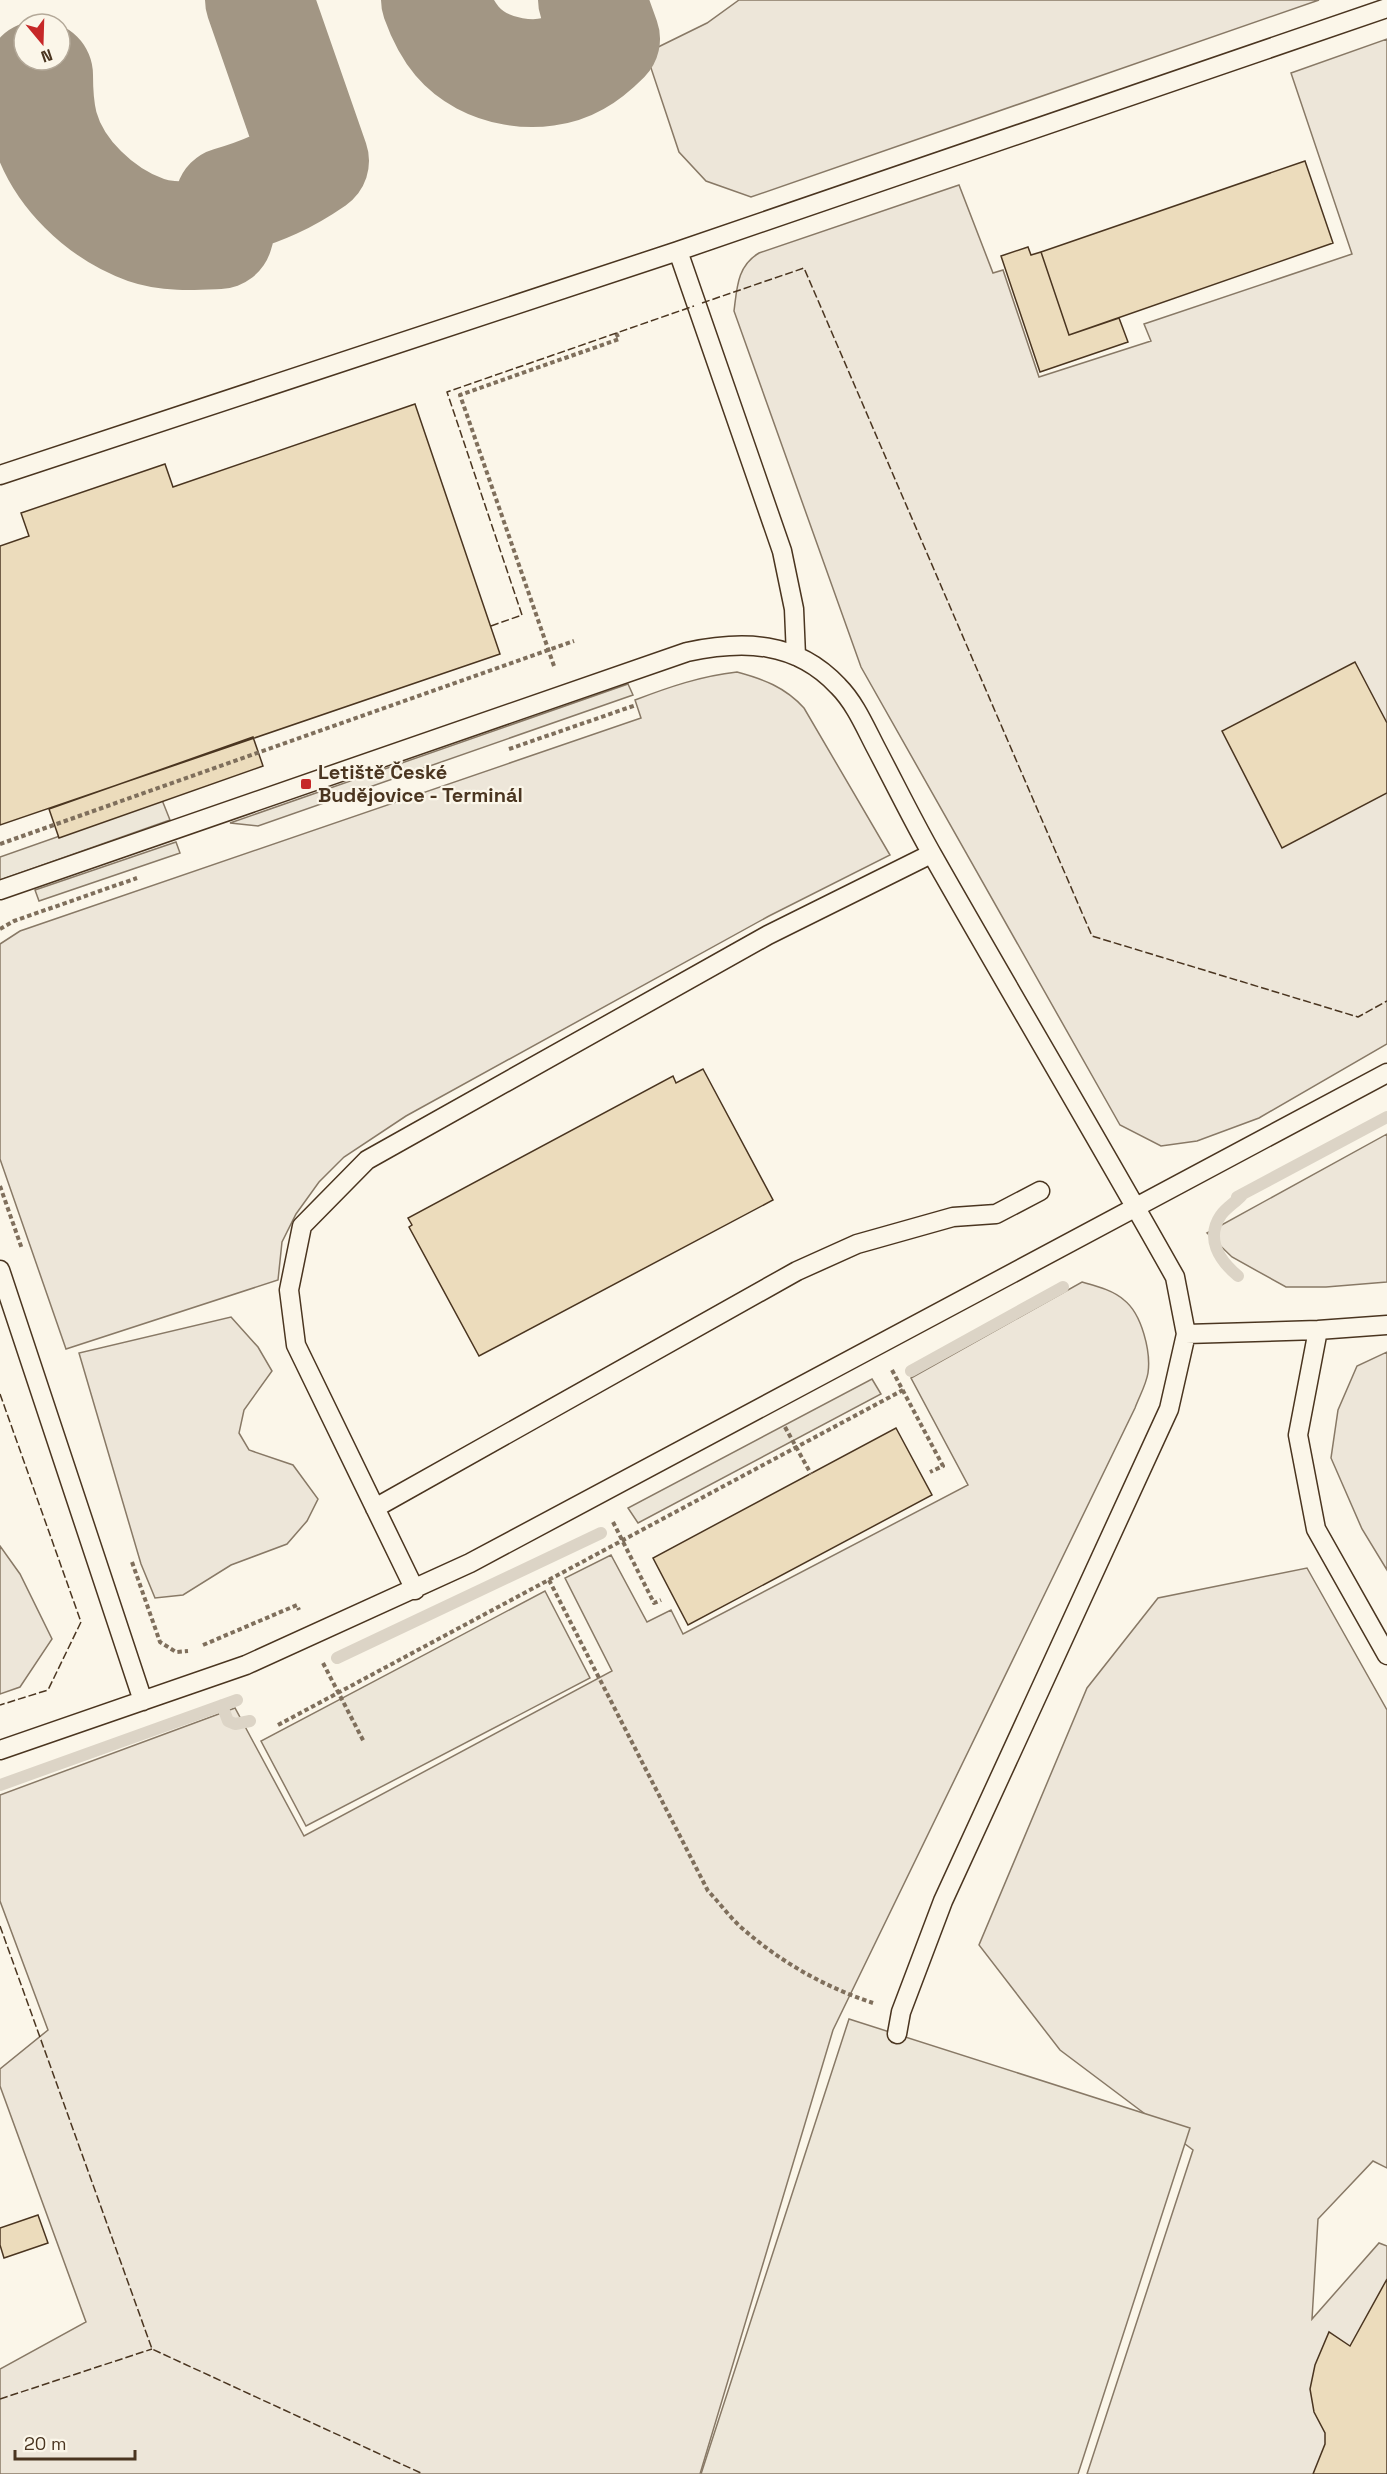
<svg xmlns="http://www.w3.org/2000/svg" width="1387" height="2474" font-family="'Space Grotesk',sans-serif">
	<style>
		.green { fill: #ede6d9; stroke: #887966; stroke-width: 1.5 }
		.parking { fill: #ede7d9; stroke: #887966; stroke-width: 1.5 }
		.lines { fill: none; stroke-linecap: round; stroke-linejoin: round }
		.stream { stroke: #dcd4c6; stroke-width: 12 }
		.taxiway { stroke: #a29684; stroke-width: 108 }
		.building { fill: #ecdcbc; stroke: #4a3520; stroke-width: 1.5 }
		.lane-casing { stroke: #4a3520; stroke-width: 21 }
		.path { stroke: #7f6f5c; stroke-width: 4; stroke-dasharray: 4.5 3; stroke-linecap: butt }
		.lane { stroke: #fbf6e9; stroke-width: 18 }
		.fence { stroke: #4a3520; stroke-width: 1.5; stroke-dasharray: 8 3; stroke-linecap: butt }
		.poi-dot { fill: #c62828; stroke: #fbf6e9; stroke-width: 2 }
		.labels { text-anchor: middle; stroke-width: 4.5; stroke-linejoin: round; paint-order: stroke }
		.poi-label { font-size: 20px; font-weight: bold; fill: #4a3520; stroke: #fbf6e9; text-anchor: start }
	</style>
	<rect width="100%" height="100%" fill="#fbf6e9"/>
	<!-- green -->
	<path class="green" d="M739,0H1319L751,197L706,181L679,152L646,53L707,23Z
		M1387,39V1044L1259,1118L1197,1141L1161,1146L1120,1125L861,667L734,311C737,288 737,266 759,253L959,185L993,273L1003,270L1039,377L1151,341L1144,324L1352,254L1291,73Z
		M737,672C763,679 785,687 804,708L890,855L769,916L406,1116L344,1157L319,1182L296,1214L282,1242L278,1280L66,1349L0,1159V944L20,931L641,718L635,700C669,687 701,676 737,672Z
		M1387,1134V1282L1326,1287H1286L1232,1257L1207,1233Z
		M1082,1282C1096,1286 1113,1290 1124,1300C1142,1314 1151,1352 1148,1373C1146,1385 1139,1397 1135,1408L833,2030L700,2474H0V2369L86,2322L0,2086V2069L48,2030L0,1901V1795L235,1708L304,1836L612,1671L565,1578L611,1555L647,1622L671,1610L683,1634L968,1485L911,1378Z
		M231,1317L258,1347L272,1371L244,1410L239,1433L249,1450L293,1465L318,1499L307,1521L287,1544L231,1565L183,1595L155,1598L141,1564L79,1353Z
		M1387,1352V1570L1362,1529L1331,1458L1338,1410L1357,1366Z
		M0,1546L20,1574L52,1639L20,1687L0,1694Z
		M1307,1568L1387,1710V2168L1373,2161L1318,2219L1312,2319L1379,2243L1387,2246V2474H1087L1193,2150L1060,2050L979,1945L1087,1688L1158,1598Z"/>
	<!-- parking -->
	<path class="parking" d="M628,684L633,695L258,826L230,823Z
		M162,800L170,820L0,880V857Z
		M176,842L180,853L39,901L35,890Z
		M872,1379L881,1394L638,1523L628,1508Z
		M545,1591L590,1678L306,1826L261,1741Z
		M849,2019L1190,2128L1078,2474H701Z"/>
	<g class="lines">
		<!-- stream -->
		<path class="stream" d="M1237,1197L1387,1117
			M1238,1276C1219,1260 1205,1238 1221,1215C1227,1207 1236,1202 1242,1195
			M911,1371L1063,1287
			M337,1658L601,1533
			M222,1705L228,1721L235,1724L250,1721
			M0,1785L237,1700"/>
		<!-- taxiway -->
		<path class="taxiway" d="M435,0C440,14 447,29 457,41C484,73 540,83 577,62C588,56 597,48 606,39L592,0
			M39,75C39,92 40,109 44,125C57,173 101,214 146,230C169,238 196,236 219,235L229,201C263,191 286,181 315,161L259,0"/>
	</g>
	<!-- building -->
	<path class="building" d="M1305,161L1333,243L1069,335L1041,252Z
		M1028,247L1031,255L1041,252L1069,335L1119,318L1128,342L1040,372L1001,256Z
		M415,404L500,654L0,825V546L29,536L21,513L165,464L173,487Z
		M1355,662L1387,723V793L1282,848L1222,731Z
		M253,737L263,766L59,838L49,809Z
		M703,1069L773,1200L479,1356L409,1227L412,1225L408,1218L673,1076L676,1083Z
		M896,1428L932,1495L688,1625L653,1558Z
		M38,2215L48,2243L4,2258L0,2245V2228Z
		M1387,2279V2474H1313L1325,2444V2433L1314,2412L1310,2389L1315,2365L1329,2332L1350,2346Z"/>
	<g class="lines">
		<defs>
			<path id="lane" d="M0,475L678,251
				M796,656L794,609L782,551L678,251L1387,8
				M0,890L687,652C743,640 796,641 838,686C855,703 865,727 876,748C895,784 913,821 933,856C1013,997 1096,1136 1175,1277L1186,1334L1169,1409L943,1901L901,2012L897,2034
				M0,1270L143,1701
				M1318,1330L1298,1435L1316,1529L1387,1655
				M1186,1334L1318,1330L1387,1325
				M375,1508L797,1271L857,1244L953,1217L996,1214L1040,1191
				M415,1590L296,1345L289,1290L302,1226L367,1160L768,935L931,854
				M0,1750L246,1665L470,1563L1387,1073"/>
		</defs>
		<!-- lane casing -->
		<use href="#lane" class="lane-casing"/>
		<!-- path -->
		<path class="path" d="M554,666L460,395L619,339L616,333
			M509,749L636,705
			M0,844L574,641
			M0,929L14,921L137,878
			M0,1186L22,1249
			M892,1370L943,1466L930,1472
			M785,1427L811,1474
			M613,1522L654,1603L661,1600
			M132,1562L160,1642L176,1652L188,1651
			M549,1580L708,1891C720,1903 730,1918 743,1929C782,1963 825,1987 873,2003
			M203,1645L297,1605L299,1610
			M323,1663L364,1742
			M278,1725L903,1390"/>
		<!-- lane -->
		<use href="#lane" class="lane"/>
		<!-- fence -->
		<path class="fence" d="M702,303L804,268L1092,936L1358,1017L1387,1001
			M491,626L522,615L447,392L694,306
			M0,1394L81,1622L48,1690L0,1705
			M0,1926L152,2349L423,2474
			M0,2399L152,2349"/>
	</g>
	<!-- markers -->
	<rect class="poi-dot" x="300" y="778" width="12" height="12" rx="3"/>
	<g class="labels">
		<!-- poi labels -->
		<g class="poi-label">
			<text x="318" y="779">Letiště České<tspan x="318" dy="23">Budějovice - Terminál</tspan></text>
		</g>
	</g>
	<!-- north arrow -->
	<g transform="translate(42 42) rotate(161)"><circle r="28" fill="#fbf6e9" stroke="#b4a999" stroke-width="1.5"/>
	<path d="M0-4.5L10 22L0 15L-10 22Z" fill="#c62828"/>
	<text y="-9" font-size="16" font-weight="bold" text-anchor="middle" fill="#4a3520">N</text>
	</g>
	<!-- scale -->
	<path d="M15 2450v9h120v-9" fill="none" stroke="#4a3520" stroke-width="3"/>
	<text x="24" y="2450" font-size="18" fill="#4a3520" stroke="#fbf6e9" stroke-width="4.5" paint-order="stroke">20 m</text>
</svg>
